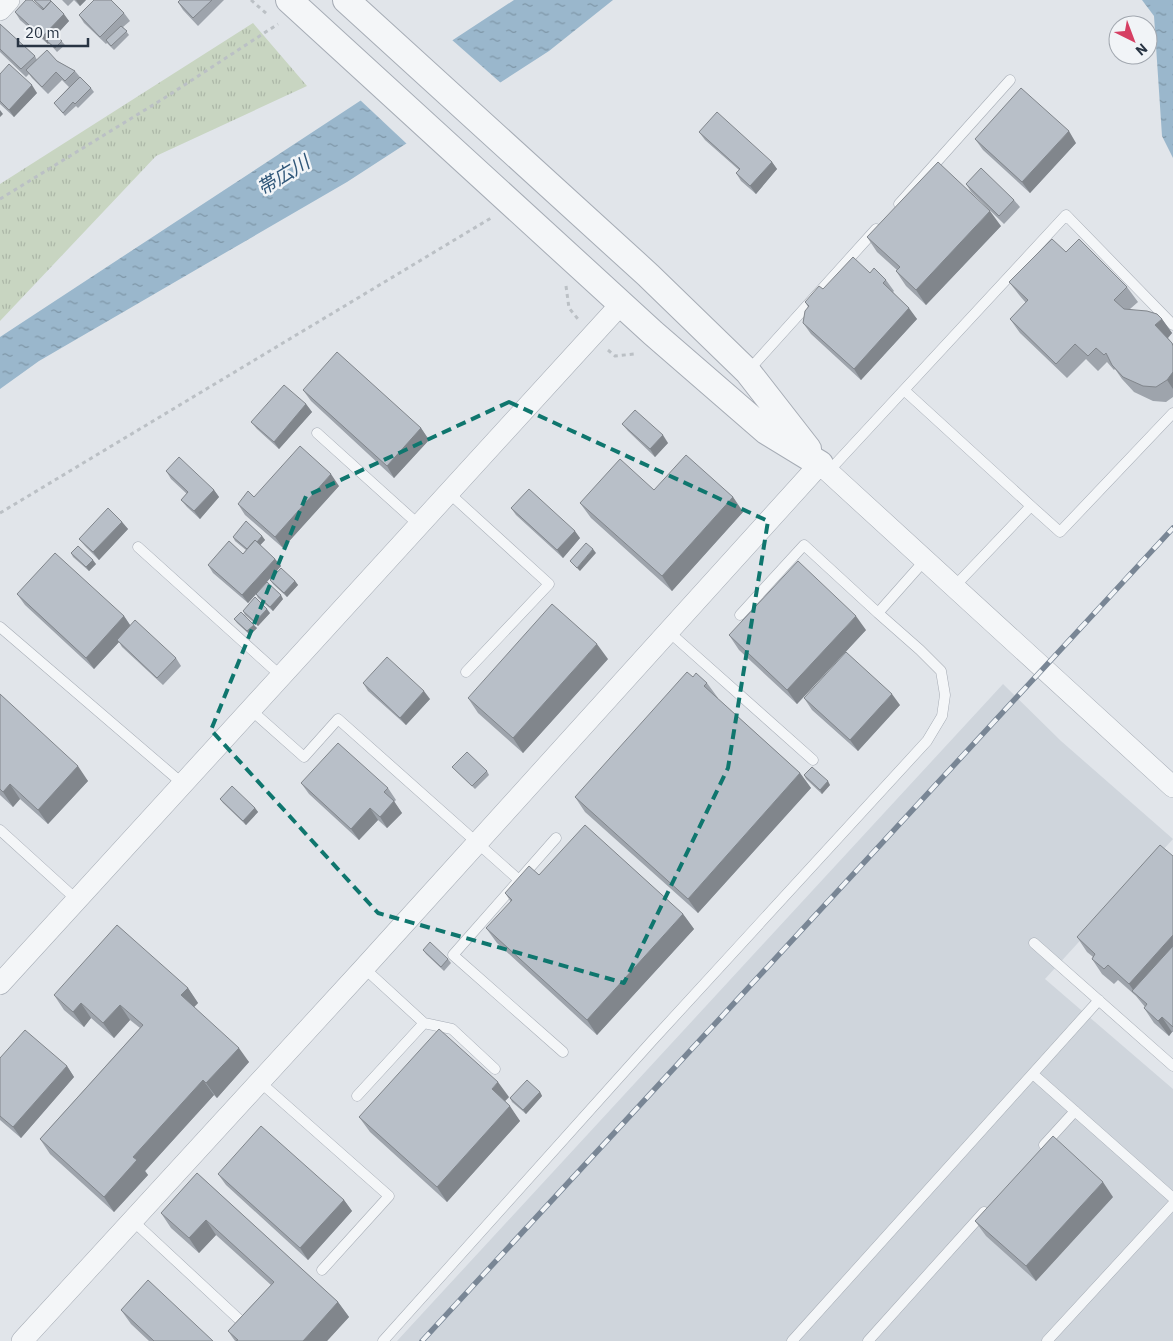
<svg xmlns="http://www.w3.org/2000/svg" width="1173" height="1341" font-family="'IBM Plex Sans','Noto Sans JP',sans-serif">
	<style>
		.built { fill: #cfd5dc }
		.park { fill: url(#park-tufts) }
		.water { fill: url(#water-ripples) }
		.pier { fill: #e1e5ea }
		.lines { fill: none; stroke-linecap: round; stroke-linejoin: round }
		.service-casing { stroke: #a6acb5; stroke-width: 11 }
		.minor-casing { stroke: #a6acb5; stroke-width: 22 }
		.tertiary-casing { stroke: #a6acb5; stroke-width: 28 }
		.path { stroke: #bbc0c5; stroke-width: 3; stroke-dasharray: 4 4; stroke-linecap: butt }
		.service { stroke: #f4f6f8; stroke-width: 10 }
		.minor { stroke: #f4f6f8; stroke-width: 21 }
		.tertiary { stroke: #f4f6f8; stroke-width: 26 }
		.rail-casing { stroke: #798695; stroke-width: 5.5 }
		.rail { stroke: #f1f4f7; stroke-width: 4; stroke-dasharray: 11; stroke-linecap: butt }
		.wall { fill: #9ea4ac }
		.shaded-wall { fill: #81868c }
		.building { fill: #b8bfc8; stroke: #81868c }
		.marked { fill: none; stroke: #0f766e; stroke-width: 4; stroke-dasharray: 10 6; stroke-linejoin: round }
		.labels { text-anchor: middle; stroke-width: 5; stroke-linejoin: round; paint-order: stroke }
		.water-label { font-size: 19px; font-style: italic; fill: #305779; stroke: #f1f4f7 }
	</style>
	<defs>
		<pattern id="park-tufts" width="24" height="20" patternUnits="userSpaceOnUse" patternTransform="scale(1.25)"><rect width="24" height="20" fill="#c8d5c1"/><path d="M3 7l-1-3M5 7V3M7 7l1-3M15 17l-1-3M17 17v-4M19 17l1-3" fill="none" stroke="#acb7a7"/></pattern>
		<pattern id="water-ripples" width="26" height="14" patternUnits="userSpaceOnUse" patternTransform="scale(1.25)"><rect width="26" height="14" fill="#9ab7cc"/><path d="M2 4q2-2 4 0t4 0M15 11q2-2 4 0t4 0" fill="none" stroke="#7e96a7"/></pattern>
	</defs>
	<rect width="100%" height="100%" fill="#e1e5ea"/>
	<!-- built -->
	<path class="built" d="M1003,684L1061,741L1173,839L1045,979L1173,1089V1341H397Z"/>
	<!-- park -->
	<path class="park" d="M253,23L307,86L156,156L0,321V184Z"/>
	<!-- water -->
	<path class="water" d="M514,0H613L549,51L347,182L39,361L0,389V337Z
		M1142,0H1173V158L1162,136L1154,16Z"/>
	<!-- pier -->
	<path class="pier" d="M451,39L502,84L408,145L359,99Z"/>
	<g class="lines">
		<defs>
			<path id="service" d="M899,204L1010,80
				M748,371L876,229
				M904,390L1031,506L954,587
				M317,433L419,525
				M828,472L1066,215L1173,325
				M449,493L549,584L466,672
				M1031,506L1060,532L1173,413
				M138,547L281,676
				M740,615L804,545L878,613
				M0,627L183,784
				M668,631L813,760
				M251,710L304,757L338,719L519,880
				M0,830L77,900
				M556,838L453,955L563,1052
				M1034,943L1173,1066
				M424,1023L452,1029L495,1069
				M1033,1074L1173,1198
				M260,1082L389,1196L322,1270
				M357,1096L424,1023L364,968
				M1044,1145L1075,1111
				M132,1220L244,1324
				M383,1341L651,1042L927,741L942,716L945,695L941,671L920,650L878,613L925,560
				M792,1341L1099,1000
				M868,1341L984,1212
				M1047,1341L1173,1204"/>
			<path id="minor" d="M0,10L9,0
				M0,984L621,304
				M22,1341L364,968L820,464L1173,787"/>
			<path id="tertiary" d="M289,0L653,333L766,431L820,464
				M346,0L648,275L748,372L808,449"/>
		</defs>
		<!-- service casing -->
		<use href="#service" class="service-casing"/>
		<!-- minor casing -->
		<use href="#minor" class="minor-casing"/>
		<!-- tertiary casing -->
		<use href="#tertiary" class="tertiary-casing"/>
		<!-- path -->
		<path class="path" d="M251,0L268,15
			M0,199L166,97L278,24
			M566,286L569,308L578,319
			M608,350L615,356L634,354L636,352
			M0,513L491,218"/>
		<!-- service -->
		<use href="#service" class="service"/>
		<!-- minor -->
		<use href="#minor" class="minor"/>
		<!-- tertiary -->
		<use href="#tertiary" class="tertiary"/>
		<defs>
			<path id="rail" d="M422,1341L1173,528"/>
		</defs>
		<!-- rail casing -->
		<use href="#rail" class="rail-casing"/>
		<!-- rail -->
		<use href="#rail" class="rail"/>
	</g>
	<!-- wall -->
	<path class="wall" d="M34,0H50L69,21L56,35L65,45L57,52L49,43L48,44L20,20L15,12L43,10Z
		M62,0H86L80,6L74,0L68,6Z
		M180,0H224L198,26L183,10L178,2Z
		M124,13L130,21L123,27L129,35L114,50L107,43L106,44L84,23L79,15Z
		M0,24L35,56L37,60L57,61L75,71L80,77L91,88L94,92L78,108L76,106L65,116L54,103L69,87L62,80L48,94L32,78L29,74L26,77L0,52Z
		M0,74L37,93L14,117L0,104Z
		M699,132L772,162L777,169L756,194L741,181L736,173L739,170L705,140Z
		M975,139L1076,143L1030,193L983,150Z
		M966,184L1014,200L1020,207L1004,224L971,192Z
		M1001,226L926,305L906,286L896,271L897,270L877,252L867,237Z
		M1066,252L1127,287L1138,302L1130,309L1162,319L1172,333L1168,338L1173,344V397L1166,402L1153,401L1134,392L1122,379L1115,369L1114,370L1107,362L1098,371L1086,359L1067,378L1020,333L1010,319L1026,303L1020,296L1009,282Z
		M870,273L886,280L894,291L893,292L917,319L861,380L811,334L803,323L808,307L805,302L823,289Z
		M303,390L421,428L429,440L394,478L311,401Z
		M306,404L312,412L279,449L257,429L251,422Z
		M622,424L668,443L655,457L628,431Z
		M166,471L214,490L219,497L200,519L187,507L181,500L187,494L171,479Z
		M339,486L283,548L245,515L238,504L254,497Z
		M654,490L733,497L743,512L672,591L591,518L580,503Z
		M511,508L580,538L563,558L516,515Z
		M122,522L128,529L99,560L85,546L79,539Z
		M262,536L265,540L260,545L275,559L281,566L248,603L213,573L208,565L243,554L246,550L235,541L233,537Z
		M71,553L96,564L89,571L73,557Z
		M270,580L295,581L298,585L287,597L273,584Z
		M17,594L124,616L130,625L176,658L181,666L163,685L122,647L119,642L94,669L25,605Z
		M256,594L283,599L273,611L258,598Z
		M243,611L270,613L258,626L245,615Z
		M234,619L257,628L250,635L237,623Z
		M866,630L797,704L739,650L729,635Z
		M608,659L523,753L478,713L468,698Z
		M693,677L707,683L718,698H717L800,773L811,788L698,913L585,812L575,797Z
		M363,683L430,699L406,725L368,691Z
		M0,694L88,781L48,824L20,799L13,807L0,795Z
		M804,698L900,705L858,751L812,710Z
		M452,767L487,771L489,775L475,789L455,770Z
		M804,775L830,785L822,794L806,779Z
		M301,783L388,788L396,800L394,802L402,813L387,828L378,820L359,840L309,794Z
		M220,799L255,808L258,812L246,825L223,803Z
		M1173,856V1032H1172L1169,1036L1154,1023L1144,1008L1145,1007L1136,996L1118,980L1114,984L1102,974L1092,959L1093,957L1087,952L1077,937Z
		M539,875L683,914L694,929L597,1035L497,943L486,928L511,902L505,893Z
		M423,950L448,959L451,963L444,971L426,954Z
		M188,988L198,1003L194,1007L249,1062L217,1098L214,1095L145,1171L148,1175L114,1212L50,1154L40,1139L140,1028L130,1020L114,1038L91,1018L84,1027L64,1010L54,995Z
		M0,1058L67,1066L74,1077L21,1138L0,1120Z
		M540,1092L542,1096L526,1114L512,1102L510,1098Z
		M509,1097L505,1101L520,1121L447,1202L370,1132L359,1117Z
		M197,1173L338,1302L349,1317L327,1341H235L228,1331L271,1285L216,1235L199,1253L171,1228L161,1213Z
		M218,1174L344,1200L352,1211L308,1260L226,1185Z
		M1113,1197L1036,1281L986,1236L975,1221Z
		M121,1310L213,1341H149L131,1324Z"/>
	<!-- shaded-wall -->
	<path class="shaded-wall" d="M76,0H86L80,6Z
		M64,14L69,21L49,43L47,41L49,43L48,44L42,37Z
		M32,85L37,93L14,117L9,110Z
		M0,110L3,114L0,117Z
		M1069,131L1076,143L1030,193L1022,182Z
		M772,162L777,169L756,194L750,186Z
		M990,211L1001,226L926,305L916,290Z
		M909,308L917,319L861,380L854,369Z
		M1162,319L1172,333L1166,340L1155,325Z
		M1173,372V389L1167,380Z
		M306,404L312,412L279,449L274,442Z
		M421,428L429,440L394,478L387,466Z
		M663,435L668,443L655,457L650,449Z
		M331,474L339,486L283,548L275,537Z
		M214,490L219,497L200,519L194,511Z
		M733,497L743,512L672,591L662,576Z
		M122,522L128,529L99,560L93,552Z
		M575,531L580,538L563,558L557,550Z
		M262,536L265,540L251,555L249,551Z
		M593,549L596,553L580,571L577,568Z
		M275,559L281,566L248,603L242,595Z
		M93,560L96,564L89,571L86,567Z
		M295,581L298,585L287,597L284,593Z
		M281,595L283,599L273,611L270,607Z
		M267,609L270,613L258,626L255,622Z
		M124,616L132,628L117,640L119,642L94,669L86,658Z
		M856,616L866,630L797,704L787,690Z
		M254,625L257,628L250,635L247,631Z
		M597,644L608,659L523,753L513,738Z
		M424,691L430,699L406,725L400,718Z
		M892,694L900,705L858,751L850,740Z
		M78,766L88,781L48,824L38,810Z
		M800,773L811,788L698,913L688,899Z
		M828,781L830,785L822,794L820,790Z
		M10,784L20,799L13,807L3,792Z
		M394,801L402,813L387,828L380,817Z
		M255,808L258,812L246,825L243,821Z
		M370,808L378,820L359,840L351,829Z
		M683,914L694,929L597,1035L587,1020Z
		M1173,935V961L1136,994L1129,984Z
		M188,988L198,1003L191,1010L181,995Z
		M81,1003L91,1018L84,1027L73,1012Z
		M120,1005L130,1020L114,1038L103,1023Z
		M1162,1017L1172,1032L1169,1036L1158,1021Z
		M239,1048L249,1062L217,1098L206,1083Z
		M67,1066L74,1077L21,1138L13,1127Z
		M203,1080L214,1095L145,1171L148,1175L114,1212L104,1197L133,1157Z
		M498,1082L509,1097L502,1104L492,1089Z
		M540,1092L542,1096L526,1114L523,1110Z
		M510,1106L520,1121L447,1202L437,1187Z
		M1103,1182L1113,1197L1036,1281L1026,1266Z
		M344,1200L352,1211L308,1260L300,1248Z
		M206,1220L216,1235L199,1253L189,1238Z
		M338,1302L349,1317L327,1341H303Z"/>
	<!-- building -->
	<path class="building" d="M26,0H32L43,10L51,1L64,14L42,37L15,12Z
		M34,0H50L51,1L44,9Z
		M94,0H111L124,13L100,37L79,15Z
		M180,0H212L193,18L178,2Z
		M0,24L35,56L21,69L0,49Z
		M121,26L127,31L111,46L106,40Z
		M54,34L62,41L55,48L47,41Z
		M47,50L57,61L75,71L65,81L56,72L42,87L26,70Z
		M9,64L32,85L9,110L0,101V74Z
		M80,77L91,88L75,104L73,102L63,113L54,103Z
		M1021,88L1069,131L1022,182L975,139Z
		M717,112L772,162L750,186L736,173L740,169L699,132Z
		M938,162L990,211L916,290L896,271L900,267L867,237Z
		M981,168L1014,200L999,216L966,184Z
		M1052,239L1066,252L1079,239L1127,287L1114,300L1124,309L1147,311L1157,314L1162,319L1155,325L1172,343L1173,346V372L1167,380L1156,387L1143,386L1123,377L1112,365L1106,353L1104,355L1096,348L1088,356L1075,344L1056,364L1010,319L1028,300L1009,282Z
		M853,257L870,273L874,268L886,280L883,283L909,308L854,369L803,323L805,311L809,306L805,302L819,286L823,289Z
		M337,352L421,428L387,466L303,390Z
		M284,385L306,404L274,442L251,422Z
		M635,410L663,435L650,449L622,424Z
		M300,446L331,474L275,537L238,504L248,491L254,497Z
		M686,455L733,497L662,576L580,503L620,459L654,490Z
		M179,457L214,490L194,511L181,500L188,492L166,471Z
		M529,489L575,531L557,550L511,508Z
		M108,508L122,522L93,552L79,539Z
		M246,521L262,536L257,542L255,540L247,549L233,537Z
		M255,540L275,559L242,595L208,565L229,541L243,554Z
		M586,543L593,549L577,568L570,561Z
		M78,546L93,560L86,567L71,553Z
		M55,553L124,616L86,658L17,594Z
		M798,561L856,616L787,690L729,635Z
		M281,568L295,581L284,593L270,580Z
		M267,582L281,595L270,607L256,594Z
		M255,597L267,609L255,622L243,611Z
		M552,604L597,644L513,738L468,698Z
		M241,612L254,625L247,631L234,619Z
		M135,620L176,658L157,678L117,640Z
		M846,652L892,694L850,740L804,698Z
		M387,657L424,691L400,718L363,683Z
		M687,672L693,677L696,673L707,683L704,686L800,773L688,899L575,797Z
		M0,694L78,766L38,810L10,784L3,792L0,789Z
		M338,743L388,788L384,792L394,801L380,817L370,808L351,829L301,783Z
		M467,752L487,771L472,786L452,767Z
		M812,767L828,781L820,790L804,775Z
		M232,786L255,808L243,821L220,799Z
		M585,825L683,914L587,1020L486,928L512,900L505,893L529,866L539,875Z
		M1160,845L1173,856V935L1129,984L1108,965L1104,969L1092,959L1095,954L1077,937Z
		M117,925L188,988L181,995L239,1048L206,1083L203,1080L133,1157L137,1160L104,1197L40,1139L143,1025L120,1005L103,1023L81,1003L73,1012L54,995Z
		M430,942L448,959L441,967L423,950Z
		M1173,946V1027L1162,1017L1158,1021L1144,1008L1147,1004L1132,991Z
		M439,1029L498,1082L492,1089L510,1106L437,1187L359,1117Z
		M25,1030L67,1066L13,1127L0,1116V1058Z
		M527,1080L540,1092L523,1110L510,1098Z
		M261,1126L344,1200L300,1248L218,1174Z
		M1053,1136L1103,1182L1026,1266L975,1221Z
		M197,1173L338,1302L303,1341H236L238,1340L228,1331L274,1282L206,1220L189,1238L161,1213Z
		M148,1280L213,1341H154L121,1310Z"/>
	<!-- marked area -->
	<path class="marked" d="M509,402L768,521L728,768L624,983L378,913L211,730L306,496Z"/>
	<g class="labels">
		<!-- water labels -->
		<g class="water-label">
			<text transform="translate(283 175) rotate(-31)" y="7">帯広川</text>
		</g>
	</g>
	<!-- north arrow -->
	<g transform="translate(1133 40) rotate(138)"><circle r="24" fill="#f1f4f7" stroke="#a1a7af"/>
	<path d="M0-4L9 19L0 12L-9 19Z" fill="#d63f63"/>
	<text y="-8" font-size="14" font-weight="bold" text-anchor="middle" fill="#283443">N</text>
	</g>
	<!-- scale -->
	<path d="M18 38v8h70v-8" fill="none" stroke="#283443" stroke-width="2.5"/>
	<text x="25" y="38" font-size="15" fill="#283443" stroke="#f1f4f7" stroke-width="4" paint-order="stroke">20 m</text>
</svg>
